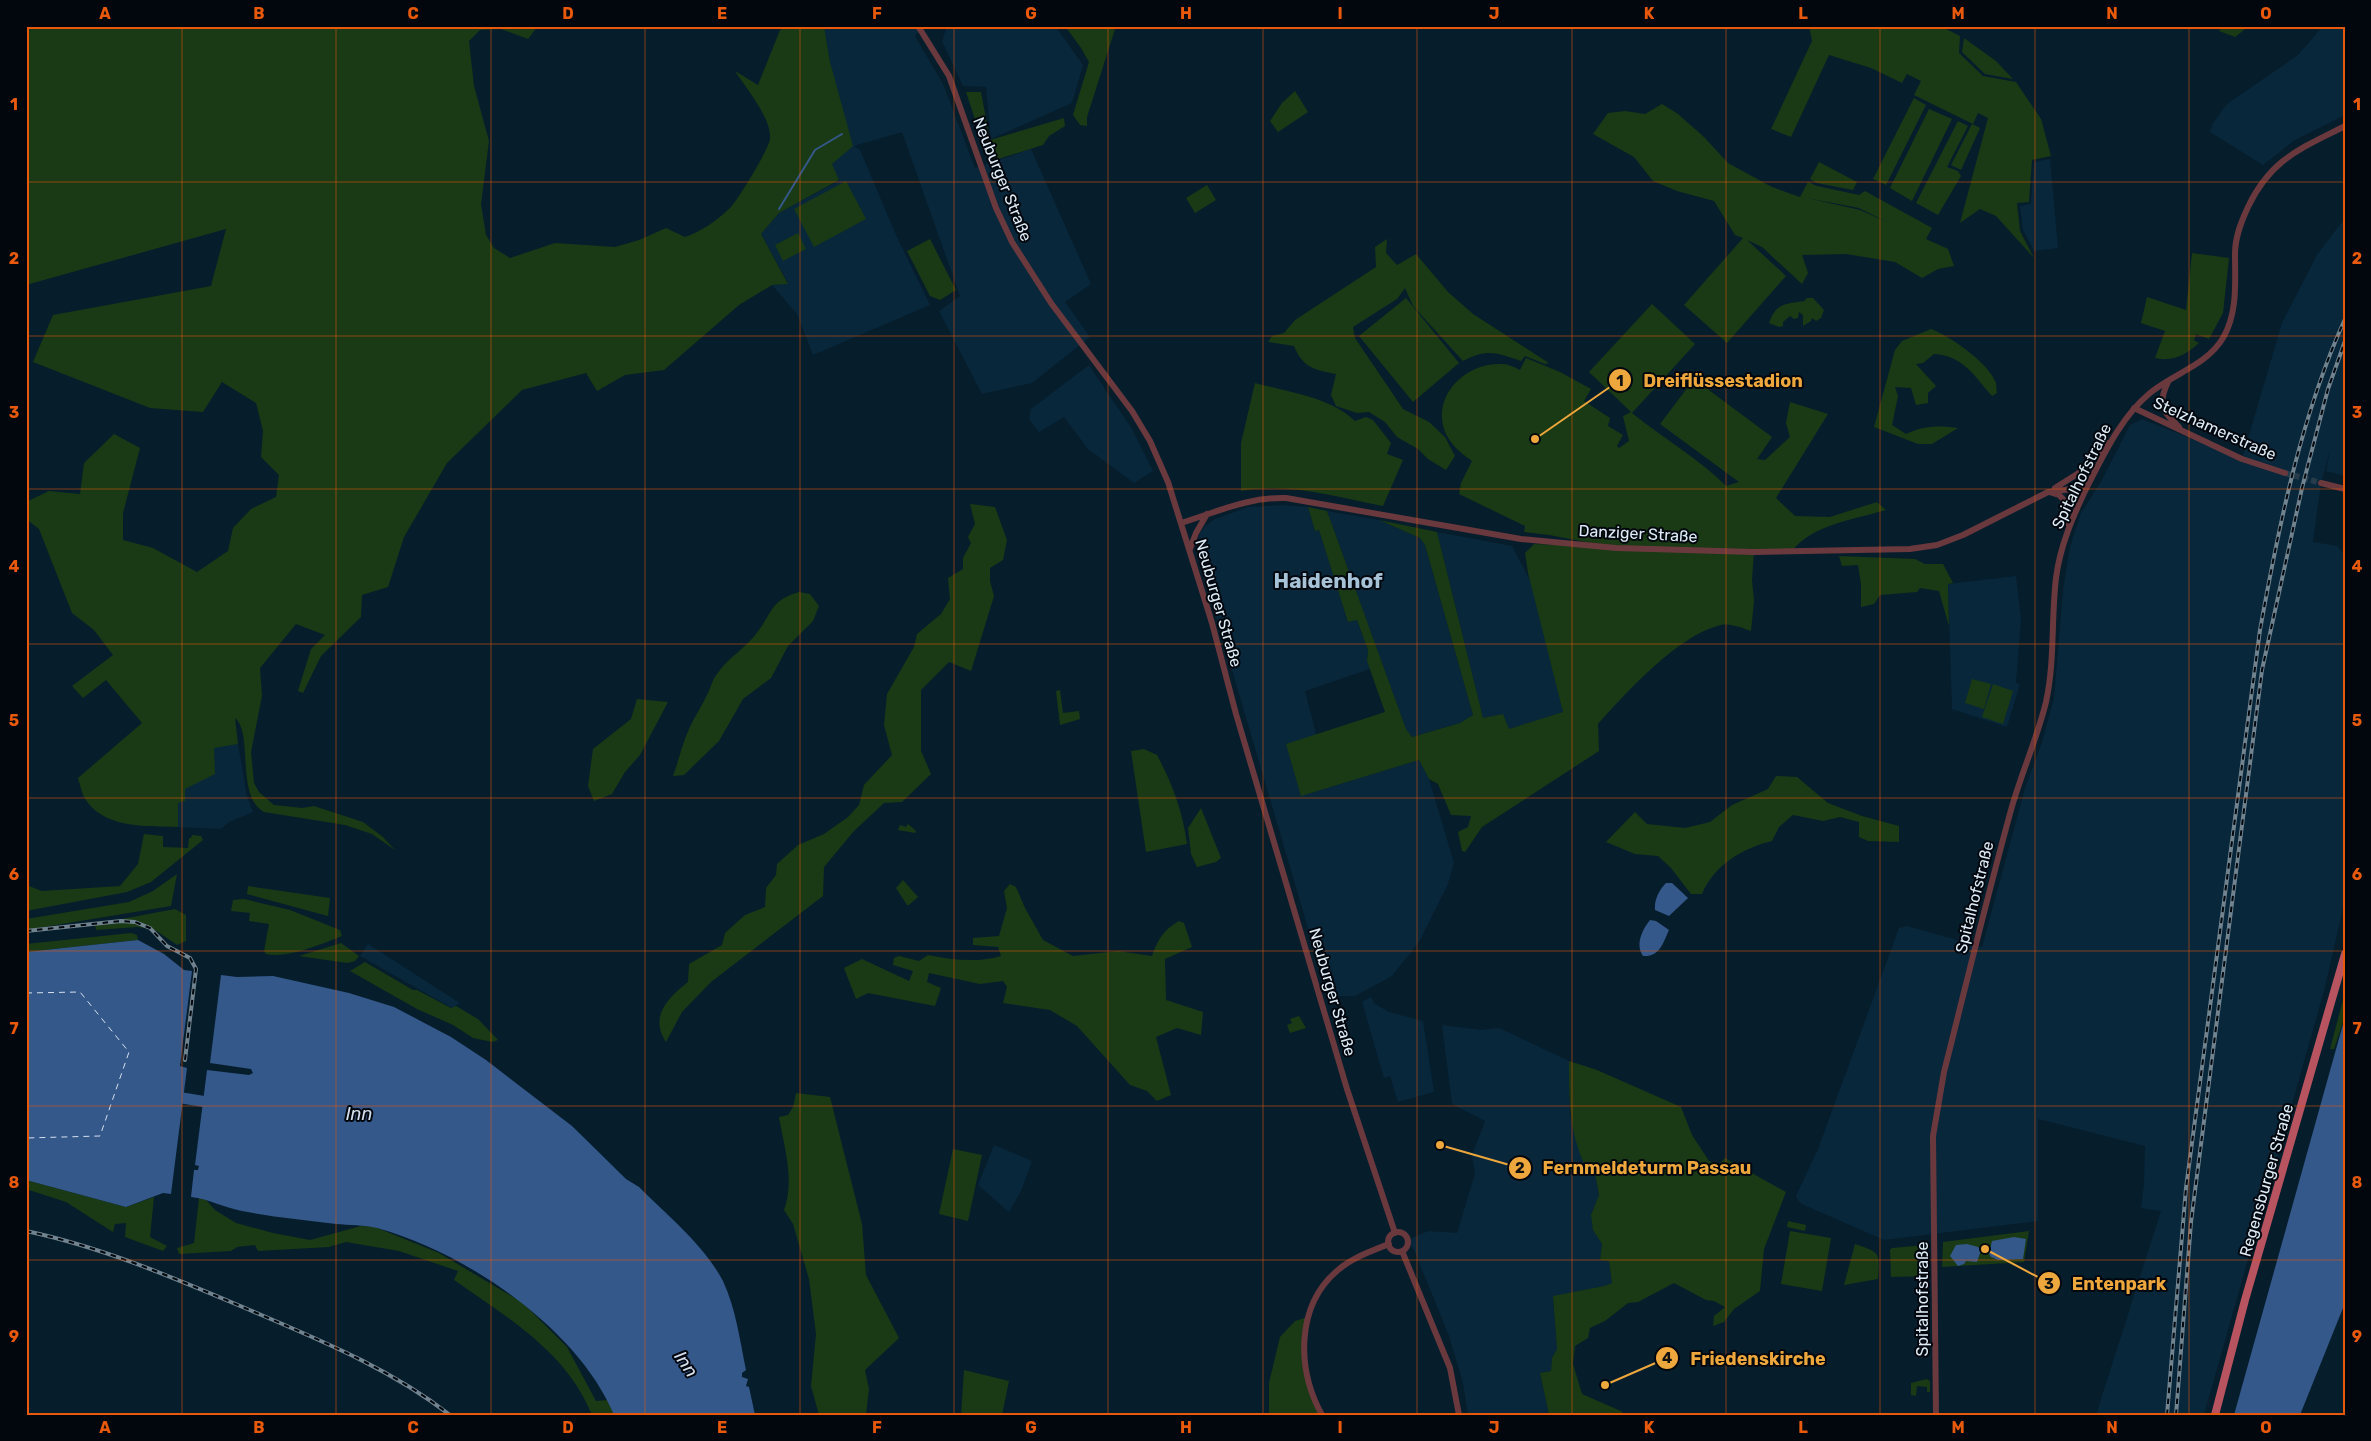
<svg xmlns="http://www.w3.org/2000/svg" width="2371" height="1441" font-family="Rubik,sans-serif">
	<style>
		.built { fill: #08273b }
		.green { fill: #193a14; fill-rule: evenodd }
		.water { fill: #34588a }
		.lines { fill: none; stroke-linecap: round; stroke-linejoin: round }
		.stream { stroke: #34588a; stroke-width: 2 }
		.river { stroke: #34588a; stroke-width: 11 }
		.ferry { stroke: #d5e0ef; stroke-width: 1; stroke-dasharray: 6 5; stroke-linecap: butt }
		.minor-tunnel { stroke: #263c4a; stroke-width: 6; stroke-dasharray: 6 3; stroke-linecap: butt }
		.minor { stroke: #6a393e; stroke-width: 6 }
		.major { stroke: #b8545f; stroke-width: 8 }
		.rail-casing { stroke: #70838f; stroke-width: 4 }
		.rail { stroke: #01070d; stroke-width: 2; stroke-dasharray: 5.5; stroke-linecap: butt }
		.grid { fill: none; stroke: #e8590c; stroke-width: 1; stroke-opacity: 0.55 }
		.labels { text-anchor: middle; stroke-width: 4; stroke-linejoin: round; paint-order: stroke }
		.street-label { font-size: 16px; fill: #ddecf6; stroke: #01070d }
		.water-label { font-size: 18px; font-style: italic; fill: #d5e0ef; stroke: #01070d }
		.district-label { font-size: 21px; font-weight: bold; fill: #a6c2d7; stroke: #01070d }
		.leader { fill: none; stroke: #eea73c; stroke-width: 2 }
		.callout-dot { fill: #eea73c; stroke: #01070d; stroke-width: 2 }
		.mark-label { font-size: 15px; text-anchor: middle; font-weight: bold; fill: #111 }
		.callout-label { font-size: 18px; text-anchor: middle; font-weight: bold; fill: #eea73c; stroke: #01070d; stroke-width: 4; stroke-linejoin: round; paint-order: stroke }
		.neatline { fill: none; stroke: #e8590c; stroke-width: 2 }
		.grid-label { font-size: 16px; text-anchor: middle; font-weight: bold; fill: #e8590c }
	</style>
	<rect width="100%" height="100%" fill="#061d2c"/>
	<!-- built -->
	<path class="built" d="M824,26H923L915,36L943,84L975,168L1031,149L1091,284L1065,302L1090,337L1032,383L982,394L939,311L960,296L902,132L854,146L860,150L896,235L930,305L813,355L797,314L772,285L788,283L761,234L779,213L839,181L831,164L830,62Z
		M947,26H1055L1083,65L1072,103L991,139L986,87L963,86L942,41Z
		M2323,26H2345V115L2295,140L2263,165L2210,132L2213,123L2227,104L2298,55Z
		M2050,159L2058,248L2034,251L2023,230L2020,206L2031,204L2034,162Z
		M2345,218V476L2326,471L2331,447L2321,483L2313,542L2337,546L2345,555V900L2324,991L2204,1415H2096L2161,1211L2141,1208L2144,1183L2145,1146L2038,1119V1221L1884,1240L1802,1204L1798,1201L1796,1196L1818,1149L1899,928L1907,926L1982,947L2025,788L2042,742L2054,698L2063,590L2070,547L2081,513L2102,480L2130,425L2142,419L2242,459L2282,323L2317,255Z
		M1089,365L1132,429L1153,471L1134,483L1088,449L1064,417L1039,432L1029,419L1031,409Z
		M1283,505L1308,507L1315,531L1319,530L1348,622L1357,620L1368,650L1367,661L1370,669L1305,691L1317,738L1307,794L1419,760L1429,779L1454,863L1448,884L1419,942L1392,976L1355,996H1328L1196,548L1200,533L1205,526L1215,519L1248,507Z
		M1327,511L1379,520L1420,538L1425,545L1473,715L1460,723L1412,737L1406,730Z
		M1437,532L1512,546L1533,586L1563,712L1509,730L1483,718Z
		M2016,576L2021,619L2016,683L2020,684L2007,727L1952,709L1948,584Z
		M238,744L247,796L253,812L229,822L221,829L178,827V802L185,801V789L214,747Z
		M368,944L460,1003L452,1008L360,956Z
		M1371,997L1375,1004L1389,1012L1423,1021L1434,1092L1398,1102L1390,1076L1384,1078L1362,1002Z
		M1442,1025L1481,1030L1499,1028L1569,1061L1570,1115L1594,1168L1599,1195L1591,1215L1593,1229L1602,1244L1600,1260L1609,1261L1612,1283L1604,1286L1553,1297L1557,1349L1552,1358L1551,1371L1540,1373L1549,1415H1468L1463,1383L1449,1336L1414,1250L1408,1240L1428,1231L1457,1233L1475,1174L1472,1155L1485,1121L1452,1104Z
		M994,1145L1032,1161L1021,1191L1009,1212L978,1185Z"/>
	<!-- green -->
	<path class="green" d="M26,26H538L528,39L501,29L480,30L469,41L474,86L489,141L481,204L486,235L494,248L510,258L555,243L615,247L639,240L666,228L685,237C701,232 717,220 730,208C737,201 769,149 770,139C772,119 746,88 735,71L758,85L780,30L788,26H824L830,62L853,146L832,164L839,180L779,213L761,234L788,284L772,285L739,305L664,370L625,375L597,391L586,373L522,390L447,463L404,537L388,587L362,595L361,617L321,656L303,693L298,691L311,649L325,635L296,624L260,668L262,696L251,752L254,783L259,792L274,805L302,808L314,806L363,822L383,837L395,850L372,834L345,825L264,812C235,796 254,734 235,718L238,744L214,748L215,774L185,789V801L178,803V827C147,826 102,829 84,797C81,791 80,784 78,778L142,723L106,680L83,698L72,686L113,655L94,630L72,613L39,529L26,519V502L49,491L80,494L84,463L114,434L140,448L123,513V540L153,548L197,572L228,551L233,528L251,509L276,497L279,475L261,457L263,431L256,403L222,382L203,412L150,408L33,362L53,315L211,286L226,229L26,285Z
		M1065,26H1116L1087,117V126L1080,125L1073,115L1089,62L1081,48Z
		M1809,26H1940L1960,36L1959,53L1983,76L2016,82L2041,119L2051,156L2032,160L2029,202L2017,203L2020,231L2034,258L1996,216L1980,209L1960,223L1988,118L1978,113L1973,124L1914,95L1921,81L1907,74L1902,83L1871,68L1829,55L1791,137L1771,129L1812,41Z
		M2222,26H2249L2235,37L2219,31Z
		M1964,38L1996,61L2013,79L1985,74L1962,52Z
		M1295,91L1308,112L1278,132L1270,121L1282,103Z
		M966,92H981L990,140L1064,118L1065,126L1049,136L1043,145L989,162Z
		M1914,98L1926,105L1886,185L1873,179Z
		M1662,104L1678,114L1704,137L1728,163L1772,187L1800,197L1808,182L1817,186L1859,195L1865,191L1932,228L1926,239L1948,249L1954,266L1938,269L1922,278L1895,262L1846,254L1802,255L1808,273L1802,284L1762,247L1747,240L1786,276L1727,343L1684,305L1743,238L1735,235L1714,201L1677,191L1653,181L1634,157L1593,134L1608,113L1625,111L1645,114ZM1807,198L1859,208L1887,222L1860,210Z
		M1929,109L1952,119L1912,201L1890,188Z
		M1958,121L1968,126L1947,167L1958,171L1961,176L1938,215L1916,203Z
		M1972,124L1980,128L1961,170L1951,165Z
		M1819,162L1857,182L1853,190L1817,183L1810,179Z
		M846,181L866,219L814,247L794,209Z
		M1207,185L1216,200L1195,213L1186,198Z
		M798,233L806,249L783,261L775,245Z
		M930,239L956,290L940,300L930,296L907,251Z
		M1387,239L1386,253L1397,265L1416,254L1448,292L1473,314L1549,363L1545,364L1525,356L1521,361C1496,353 1488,348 1463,361L1413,306L1405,288L1397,299L1353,327L1355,338L1403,409L1429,422L1445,437L1455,456L1446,470L1428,459L1418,449L1397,437L1385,422L1369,412L1357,413L1336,406L1331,395L1336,374C1315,370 1303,368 1294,346L1268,342L1272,336L1284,333L1295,320L1376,267L1375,247Z
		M2192,253L2229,258L2223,313L2209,339L2196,334L2194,340L2199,343C2186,355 2173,362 2155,358L2165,331L2141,323L2147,297L2186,310Z
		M1406,298L1459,363L1413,402L1359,336Z
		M1807,298H1813L1824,310L1821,318L1816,321L1812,318L1811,321L1803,326V315L1799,312L1798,318L1794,319L1790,316L1783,322V326L1779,327L1769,323C1776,303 1785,304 1804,301Z
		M1652,304L1695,344L1632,413C1663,438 1698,458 1726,486L1739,482L1660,424L1694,379L1772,437L1757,459L1765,460L1790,437L1786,423L1790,402L1828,414L1776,498L1795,516L1830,517L1877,502L1886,510C1853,520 1813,524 1791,552H1754L1752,580L1754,601L1751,631C1742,628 1731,623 1721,625C1678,635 1627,692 1598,724L1599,751L1482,827L1465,852L1462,851L1458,832L1468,827L1471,816L1451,815L1438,784L1429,779L1419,760L1301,796L1286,744L1385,712L1367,661L1368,650L1357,620L1348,622L1319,530L1315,531L1308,507L1327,511L1406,729L1412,737L1460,723L1473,715L1425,545L1420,538L1379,520L1437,532L1483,718L1503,714L1509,729L1563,712L1528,573L1525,553L1534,544L1612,547L1549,535L1524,532L1525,526L1459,494L1461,483L1472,461C1460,453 1448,442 1444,429C1433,394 1467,362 1502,364C1508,364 1514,367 1520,370L1526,358L1560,372L1591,389L1584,401L1610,418L1608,426L1623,435L1617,446L1619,448L1629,441L1623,416L1631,412L1589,372Z
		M1931,329C1950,336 1987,362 1995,381C1997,384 1996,389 1997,393L1992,396C1973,375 1964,356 1934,354L1923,363L1916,364L1936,386L1928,393V403L1916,405L1911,388L1895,387L1898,396L1892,425L1906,434C1922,426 1939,425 1958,428L1932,444H1918L1874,427L1895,350L1902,341Z
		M1255,383C1287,392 1330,397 1355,421L1366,417L1373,420L1391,443L1387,454L1403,460L1383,506C1336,497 1288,482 1241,491V443Z
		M970,504L995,507L1007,540L1003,560L990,568V581L994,596L971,671L949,662L921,690V751L931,774L902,802L884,803L854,831L824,867L823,896L711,982L682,1012L666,1042C649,1016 668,998 688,982L689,964L722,945L725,933L745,915L765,907L766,888L776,875L777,864L798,845L824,834L848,817L859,805L864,785L892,755L884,725L887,694L914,647L917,634L941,614L950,599L948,578L963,569V558L971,543L968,537L975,524Z
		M1839,556L1915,559L1925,564H1943L1953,583L1948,584L1949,626L1939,591L1920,588L1917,592L1880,595L1874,604L1861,607V584L1858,565L1842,566Z
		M799,592L810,594L819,606L813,621L788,646L771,678L743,699L719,741L684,775L673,776C679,760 682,744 689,729C694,717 702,706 707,695C711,688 712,680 717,674C728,657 747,648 759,630C774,609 771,601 799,592Z
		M1972,679L1991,684L1984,709L1965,703Z
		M1993,684L2013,691L2003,724L1982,717Z
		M1060,690L1063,713L1079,711L1080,719L1060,725L1056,691Z
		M637,699L668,702L640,755L625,772L612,794L594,801L588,786L593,749L631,719Z
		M1144,749L1157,755C1172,783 1183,812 1187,844L1146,852L1131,751Z
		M1776,776L1797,777L1828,803L1862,816L1899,826V842L1868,841L1859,837V822L1840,817L1823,821L1793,815L1779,827L1772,841C1743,848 1714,865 1702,894H1691L1671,868L1658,856L1635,854L1606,842L1635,812L1647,824L1685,828L1710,822L1732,805L1768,789Z
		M1201,808L1221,858L1216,862L1197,867L1191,854L1188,828Z
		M908,824L916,831L915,833L898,830L900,825L906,827Z
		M144,834L163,836V847L188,848L189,838H191L192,835L201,836L203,840L151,882L127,892L26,911V885L42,891L120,886L138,864Z
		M177,874L171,906L26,930V919L129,902L153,891Z
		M903,880L918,897L909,905H907L896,888Z
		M1010,884L1016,887L1025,908L1043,940L1073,956L1118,951L1152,956C1158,940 1163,930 1179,921L1184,923L1192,947L1165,959L1166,1000L1203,1012L1201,1035L1177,1028L1156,1037L1171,1095L1157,1101L1147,1091L1130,1085L1077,1026L1050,1010L1003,1003L1007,987L1003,981L980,984L929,973L927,982L941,988L935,1006L868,993L856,999L844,968L862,959L909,981L913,971L893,965L894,958L899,956L919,961L928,955C953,960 976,963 1001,956L998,947L973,945V938L999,936L1007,908L1004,891Z
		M248,886L330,898L328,916L247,894Z
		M244,899L290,910L340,930L342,936C322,944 286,959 266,954L264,951L269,924L249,921L250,913L231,911L233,900Z
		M175,909L186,915V941L177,945L155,930L138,927L96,930L95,924Z
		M131,933L137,935L138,940L26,952V944Z
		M341,943L359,956L355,961L347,963L299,956Z
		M365,962L413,990H417L451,1008L456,1006L478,1019L498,1040L492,1042L473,1038L453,1025L417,1009L350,971Z
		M2345,992V1016L2334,1049H2330Z
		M1299,1016L1306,1028L1290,1033L1287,1025L1292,1023L1290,1019Z
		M1569,1061L1597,1070L1681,1107L1692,1135L1709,1161L1719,1164L1725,1158L1786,1192L1764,1249L1760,1291L1734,1309L1724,1322L1713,1326L1714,1316L1725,1307L1714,1301L1706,1300L1674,1283L1638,1302L1628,1303L1605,1321L1590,1328L1588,1338L1575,1346L1573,1364L1582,1394L1623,1412L1618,1415H1549L1540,1373L1551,1371L1552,1358L1557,1349L1553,1296L1604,1286L1612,1283L1609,1261L1600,1260L1602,1244L1593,1230L1591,1215L1599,1195L1594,1168L1585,1166C1569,1130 1569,1100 1569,1061Z
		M796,1093L830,1097L862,1224L866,1275L899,1338L865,1370L869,1389L866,1415H819L811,1386L816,1334L809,1279L793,1224L784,1210C795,1181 784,1146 779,1117L788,1115L793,1107Z
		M953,1149L982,1155L968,1221L939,1214Z
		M26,1180L126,1207L154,1197L150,1237L167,1246L163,1251L125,1237L126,1223L115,1224L113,1232L66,1202L26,1189Z
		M199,1198L206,1200L215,1210L236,1223L273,1233L310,1240L361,1226L375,1227L439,1253L523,1303L567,1347L596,1401L608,1400L614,1415H592C566,1351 508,1318 454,1280L458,1271L399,1251L346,1242L329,1247L258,1251L255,1245L237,1247L231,1251L179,1254L177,1248L194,1243Z
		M1788,1221L1806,1225L1805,1231L1787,1227Z
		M1790,1231L1831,1238L1822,1291L1781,1284Z
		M2029,1231L2024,1262L1942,1267L1943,1242Z
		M1855,1244C1880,1253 1880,1251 1878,1279L1844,1285Z
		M1926,1245L1929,1276L1891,1277L1890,1250L1892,1248Z
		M1308,1317L1305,1371L1323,1415H1269V1383L1280,1337L1295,1321Z
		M964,1370L1009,1381L1002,1415H961Z
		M1927,1379L1930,1381V1392H1927V1387L1917,1386L1916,1396L1911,1395V1383Z"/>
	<!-- water -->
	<path class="water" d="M1666,883H1672L1688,898L1669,916L1655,910C1654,900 1659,890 1666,883Z
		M1650,920L1656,921L1669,930C1663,943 1660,957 1643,956C1635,945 1642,930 1650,920Z
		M138,940L164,954L184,970L192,971L180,1066L187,1068L171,1194L163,1193L126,1207L26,1180V952Z
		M221,975L237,977L273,976L349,993L394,1007L451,1037L486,1060L572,1126L626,1179L639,1187C668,1216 704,1245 723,1281C736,1309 740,1341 746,1370L742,1373V1377L748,1379L746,1386L749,1387L755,1415H614C578,1328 465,1252 377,1228C364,1225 349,1225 336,1224C304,1220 273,1217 242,1211C225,1208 209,1199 191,1197L194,1170H198L199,1166L195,1165L207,1070L249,1075L253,1073L251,1069L210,1063Z
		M2345,1017V1303L2300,1415H2234Z
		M2014,1237L2026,1239L2023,1259L1998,1260L1991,1257L1989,1254L1992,1241Z
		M1967,1244L1978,1247L1981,1250L1977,1262L1966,1261L1964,1264L1958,1266L1950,1256L1956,1245Z"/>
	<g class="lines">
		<!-- stream -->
		<path class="stream" d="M779,209L815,150L842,134"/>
		<!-- river -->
		<path class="river" d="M170,1096L219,1104"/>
		<!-- ferry -->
		<path class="ferry" d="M26,993L80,992L129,1052L100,1136L26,1138"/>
		<!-- minor-tunnel -->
		<path class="minor-tunnel" d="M2285,473L2321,483"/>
		<!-- minor -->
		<path class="minor" d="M918,26L949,76L996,208L1012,242L1051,303L1132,411L1150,441L1168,482L1212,623L1236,714L1347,1089L1395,1233
			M2168,382C2157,405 2162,410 2179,427
			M2134,408L2242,459L2285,473
			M2321,483L2345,489
			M2055,488L2085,469L2107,443
			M2049,492L2059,495L2067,503V523
			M1181,523C1217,512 1248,497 1286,498L1521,539L1616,548L1754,552L1910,549L1937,545L1963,535L2048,492L2087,487
			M1190,549L1196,533L1207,514
			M1388 1242a10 10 0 1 1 20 0a10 10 0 1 1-20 0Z
			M1402,1251L1450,1368L1459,1415
			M1322,1415C1297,1370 1295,1306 1338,1270C1352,1258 1371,1251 1389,1244
			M1936,1415L1933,1136L1944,1072C1966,985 1987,897 2011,810C2021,774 2037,739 2046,702C2055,661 2051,620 2056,578C2060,546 2073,516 2087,487C2104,454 2121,417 2150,393C2174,373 2206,366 2223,338C2238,312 2235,282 2235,254C2235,237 2241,222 2248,207C2271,159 2300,149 2345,126"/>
		<!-- major -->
		<path class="major" d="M2215,1415L2245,1300L2345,954"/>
		<defs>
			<path id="rail" d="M26,931L121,921L135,922L150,928L167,946L190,958L196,969L185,1060
				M26,1231C102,1247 174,1278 245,1308C317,1339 388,1367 450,1415
				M2167,1415L2186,1188L2260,630C2279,525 2301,416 2345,319
				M2176,1415L2191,1222L2262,670L2302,488L2328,389L2345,341"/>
		</defs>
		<!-- rail casing -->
		<use href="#rail" class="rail-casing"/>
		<!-- rail -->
		<use href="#rail" class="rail"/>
	</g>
	<!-- grid -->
	<path class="grid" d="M182,26V1415M336,26V1415M491,26V1415M645,26V1415M800,26V1415M954,26V1415M1108,26V1415M1263,26V1415M1417,26V1415M1572,26V1415M1726,26V1415M1880,26V1415M2035,26V1415M2189,26V1415M26,182H2345M26,336H2345M26,489H2345M26,644H2345M26,798H2345M26,951H2345M26,1106H2345M26,1260H2345"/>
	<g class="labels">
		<!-- street labels -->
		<g class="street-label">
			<text transform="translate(1003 179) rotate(68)" y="6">Neuburger Straße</text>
			<text transform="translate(2215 428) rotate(24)" y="6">Stelzhamerstraße</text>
			<text transform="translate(2081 476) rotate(-64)" y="6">Spitalhofstraße</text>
			<text transform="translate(1638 533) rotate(3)" y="6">Danziger Straße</text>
			<text transform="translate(1219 603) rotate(74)" y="6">Neuburger Straße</text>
			<text transform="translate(1974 897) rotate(-76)" y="6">Spitalhofstraße</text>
			<text transform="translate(1333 992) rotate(74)" y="6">Neuburger Straße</text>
			<text transform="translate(2266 1180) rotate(-74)" y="6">Regensburger Straße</text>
			<text transform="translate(1922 1299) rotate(-90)" y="6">Spitalhofstraße</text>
		</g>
		<!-- water labels -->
		<g class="water-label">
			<text x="359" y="1120">Inn</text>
			<text transform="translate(686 1364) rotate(56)" y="6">Inn</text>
		</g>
		<!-- district labels -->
		<g class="district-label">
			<text x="1328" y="588">Haidenhof</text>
		</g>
	</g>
	<!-- callouts -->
	<path class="leader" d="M1535 439L1620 380M1440 1145L1520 1168M1985 1249L2049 1283M1605 1385L1667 1358"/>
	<g class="callout-dot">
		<circle cx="1535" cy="439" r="5"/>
		<circle cx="1440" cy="1145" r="5"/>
		<circle cx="1985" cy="1249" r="5"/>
		<circle cx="1605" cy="1385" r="5"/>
		<circle cx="1620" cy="380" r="12"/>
		<circle cx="1520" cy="1168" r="12"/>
		<circle cx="2049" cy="1283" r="12"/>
		<circle cx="1667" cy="1358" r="12"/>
	</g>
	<g class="mark-label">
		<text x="1620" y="386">1</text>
		<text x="1520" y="1173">2</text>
		<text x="2049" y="1289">3</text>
		<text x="1667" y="1363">4</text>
	</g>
	<g class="callout-label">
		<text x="1723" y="387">Dreiflüssestadion</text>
		<text x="1647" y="1174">Fernmeldeturm Passau</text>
		<text x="2119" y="1290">Entenpark</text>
		<text x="1758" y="1365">Friedenskirche</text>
	</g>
	<!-- border -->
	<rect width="2371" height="1441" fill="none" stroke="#01070d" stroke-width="55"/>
	<rect x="28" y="28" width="2316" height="1386" class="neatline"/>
	<g class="grid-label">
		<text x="105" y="19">A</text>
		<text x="259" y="19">B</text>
		<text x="413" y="19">C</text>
		<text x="568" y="19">D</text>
		<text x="722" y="19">E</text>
		<text x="877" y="19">F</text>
		<text x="1031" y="19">G</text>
		<text x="1186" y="19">H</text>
		<text x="1340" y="19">I</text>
		<text x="1494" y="19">J</text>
		<text x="1649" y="19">K</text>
		<text x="1803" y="19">L</text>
		<text x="1958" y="19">M</text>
		<text x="2112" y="19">N</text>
		<text x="2266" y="19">O</text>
		<text x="14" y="110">1</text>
		<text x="2357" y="110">1</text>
		<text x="14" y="264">2</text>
		<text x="2357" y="264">2</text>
		<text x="14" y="418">3</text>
		<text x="2357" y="418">3</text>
		<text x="14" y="572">4</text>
		<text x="2357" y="572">4</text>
		<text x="14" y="726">5</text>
		<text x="2357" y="726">5</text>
		<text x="14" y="880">6</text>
		<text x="2357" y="880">6</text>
		<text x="14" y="1034">7</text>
		<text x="2357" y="1034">7</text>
		<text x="14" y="1188">8</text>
		<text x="2357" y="1188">8</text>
		<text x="14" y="1342">9</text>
		<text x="2357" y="1342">9</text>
		<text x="105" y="1433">A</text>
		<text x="259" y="1433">B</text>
		<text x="413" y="1433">C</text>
		<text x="568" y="1433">D</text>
		<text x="722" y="1433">E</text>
		<text x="877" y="1433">F</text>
		<text x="1031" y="1433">G</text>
		<text x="1186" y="1433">H</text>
		<text x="1340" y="1433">I</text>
		<text x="1494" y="1433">J</text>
		<text x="1649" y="1433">K</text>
		<text x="1803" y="1433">L</text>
		<text x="1958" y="1433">M</text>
		<text x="2112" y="1433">N</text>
		<text x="2266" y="1433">O</text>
	</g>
</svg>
